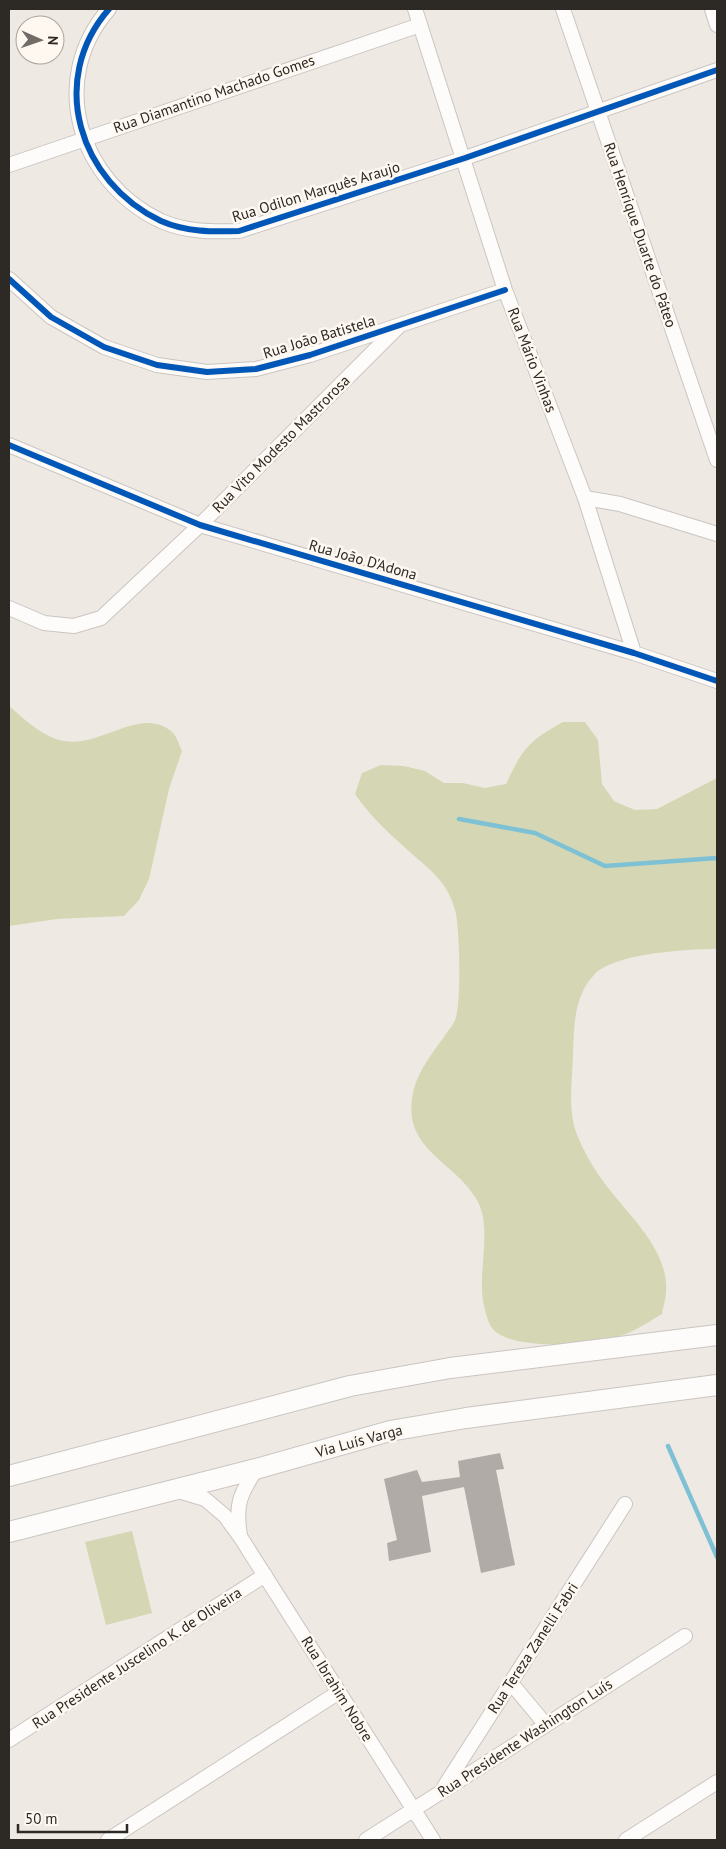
<svg xmlns="http://www.w3.org/2000/svg" width="726" height="1849" font-family="'PT Sans',sans-serif">
	<style>
		.green { fill: #d5d7b4 }
		.lines { fill: none; stroke-linecap: round; stroke-linejoin: round }
		.stream { stroke: #7ec1d5; stroke-width: 4.5 }
		.building { fill: #b0aba7 }
		.street-casing { stroke: #cac5c1; stroke-width: 16 }
		.secondary-casing { stroke: #cac5c1; stroke-width: 22 }
		.street { stroke: #fdfcfb; stroke-width: 14 }
		.secondary { stroke: #fdfcfb; stroke-width: 20 }
		.cycleway-casing { stroke: #fef8f1; stroke-width: 9 }
		.cycleway { stroke: #0057b8; stroke-width: 6 }
		.labels { text-anchor: middle; stroke-width: 5; stroke-linejoin: round; paint-order: stroke }
		.street-label { font-size: 15px; fill: #2d2925; stroke: #fef8f1 }
	</style>
	<rect width="100%" height="100%" fill="#efe9e3"/>
	<!-- green -->
	<path class="green" d="M9,706C24,719 44,738 64,741C100,748 140,706 171,731C176,734 179,745 182,751L169,789L149,879L139,900L124,916L57,919L9,926Z
		M563,722H585L598,740L602,784L614,801L635,810L657,809L717,778V949C689,949 613,953 594,975C573,997 574,1029 573,1057C572,1082 568,1109 576,1132C584,1154 599,1177 613,1194C635,1221 669,1254 666,1292C666,1299 663,1307 662,1314C650,1321 637,1330 623,1335C596,1344 512,1353 492,1328C489,1324 486,1315 485,1310C475,1276 494,1230 477,1200C455,1161 401,1150 413,1093C417,1072 434,1051 446,1034C449,1029 455,1023 456,1017C461,1001 460,927 455,910C446,877 424,866 401,844C384,829 368,813 355,794L362,773L381,765L404,766L425,771L444,783H463L485,788L506,784C522,749 530,740 563,722Z
		M132,1531L152,1613L106,1625L85,1542Z"/>
	<g class="lines">
		<!-- stream -->
		<path class="stream" d="M459,819L535,833L605,866L717,858
			M668,1446L717,1557"/>
	</g>
	<!-- building -->
	<path class="building" d="M500,1453L504,1469L496,1470L515,1565L481,1573L464,1487L422,1496L431,1552L389,1561L387,1543L397,1540L384,1479L417,1470L422,1482L460,1477L458,1461Z"/>
	<g class="lines">
		<defs>
			<path id="street" d="M109,9C47,80 79,182 161,221C186,232 212,232 239,231L465,158L717,70
				M415,9L505,290L585,498L634,653
				M563,9L717,460
				M712,9L717,25
				M9,165L420,25
				M9,279L51,317L104,347L157,365L207,372L256,369L310,355L505,290
				M9,445L200,525L634,653L717,681
				M585,498L620,504L717,534
				M9,608L44,623L74,626L101,618L200,525L398,327
				M175,1490L205,1499L225,1516L241,1538L433,1840
				M240,1535C235,1504 240,1495 256,1469
				M511,1683L546,1725
				M9,1740L265,1575
				M444,1787L625,1504
				M108,1840L339,1692
				M366,1840L685,1636
				M626,1840L717,1782"/>
			<path id="secondary" d="M9,1476L350,1386L450,1368L717,1335
				M9,1532L256,1469L390,1431L466,1418L717,1385"/>
		</defs>
		<!-- street casing -->
		<use href="#street" class="street-casing"/>
		<!-- secondary casing -->
		<use href="#secondary" class="secondary-casing"/>
		<!-- street -->
		<use href="#street" class="street"/>
		<!-- secondary -->
		<use href="#secondary" class="secondary"/>
		<defs>
			<path id="cycleway" d="M109,9C47,80 79,182 161,221C186,232 212,232 239,231L465,158L717,70
				M9,279L51,317L104,347L157,365L207,372L256,369L310,355L505,290
				M9,445L200,525L634,653L717,681"/>
		</defs>
		<!-- cycleway casing -->
		<use href="#cycleway" class="cycleway-casing"/>
		<!-- cycleway -->
		<use href="#cycleway" class="cycleway"/>
	</g>
	<g class="labels">
		<!-- street labels -->
		<g class="street-label">
			<text transform="translate(214 94) rotate(-19)" y="5">Rua Diamantino Machado Gomes</text>
			<text transform="translate(316 192) rotate(-17)" y="5">Rua Odilon Marquês Araujo</text>
			<text transform="translate(640 235) rotate(71)" y="5">Rua Henrique Duarte do Páteo</text>
			<text transform="translate(319 337) rotate(-17)" y="5">Rua João Batistela</text>
			<text transform="translate(532 360) rotate(69)" y="5">Rua Mário Vinhas</text>
			<text transform="translate(281 444) rotate(-45)" y="5">Rua Vito Modesto Mastrorosa</text>
			<text transform="translate(363 560) rotate(16)" y="5">Rua João D'Adona</text>
			<text transform="translate(359 1441) rotate(-15)" y="5">Via Luís Varga</text>
			<text transform="translate(533 1648) rotate(-57)" y="5">Rua Tereza Zanelli Fabri</text>
			<text transform="translate(137 1658) rotate(-33)" y="5">Rua Presidente Juscelino K. de Oliveira</text>
			<text transform="translate(337 1689) rotate(58)" y="5">Rua Ibrahim Nobre</text>
			<text transform="translate(525 1738) rotate(-33)" y="5">Rua Presidente Washington Luís</text>
		</g>
	</g>
	<!-- border -->
	<rect width="726" height="1849" fill="none" stroke="#2d2925" stroke-width="20"/>
	<!-- north arrow -->
	<g transform="translate(40 40) rotate(92)"><circle r="24" fill="#fef8f1" stroke="#aaa59f"/>
	<path d="M0-4L9 19L0 12L-9 19Z" fill="#716c68"/>
	<text y="-8" font-size="14" font-weight="bold" text-anchor="middle" fill="#2d2925">N</text>
	</g>
	<!-- scale -->
	<path d="M18 1824v8h109v-8" fill="none" stroke="#2d2925" stroke-width="2.5"/>
	<text x="25" y="1824" font-size="15" fill="#2d2925" stroke="#fef8f1" stroke-width="4" paint-order="stroke">50 m</text>
</svg>
